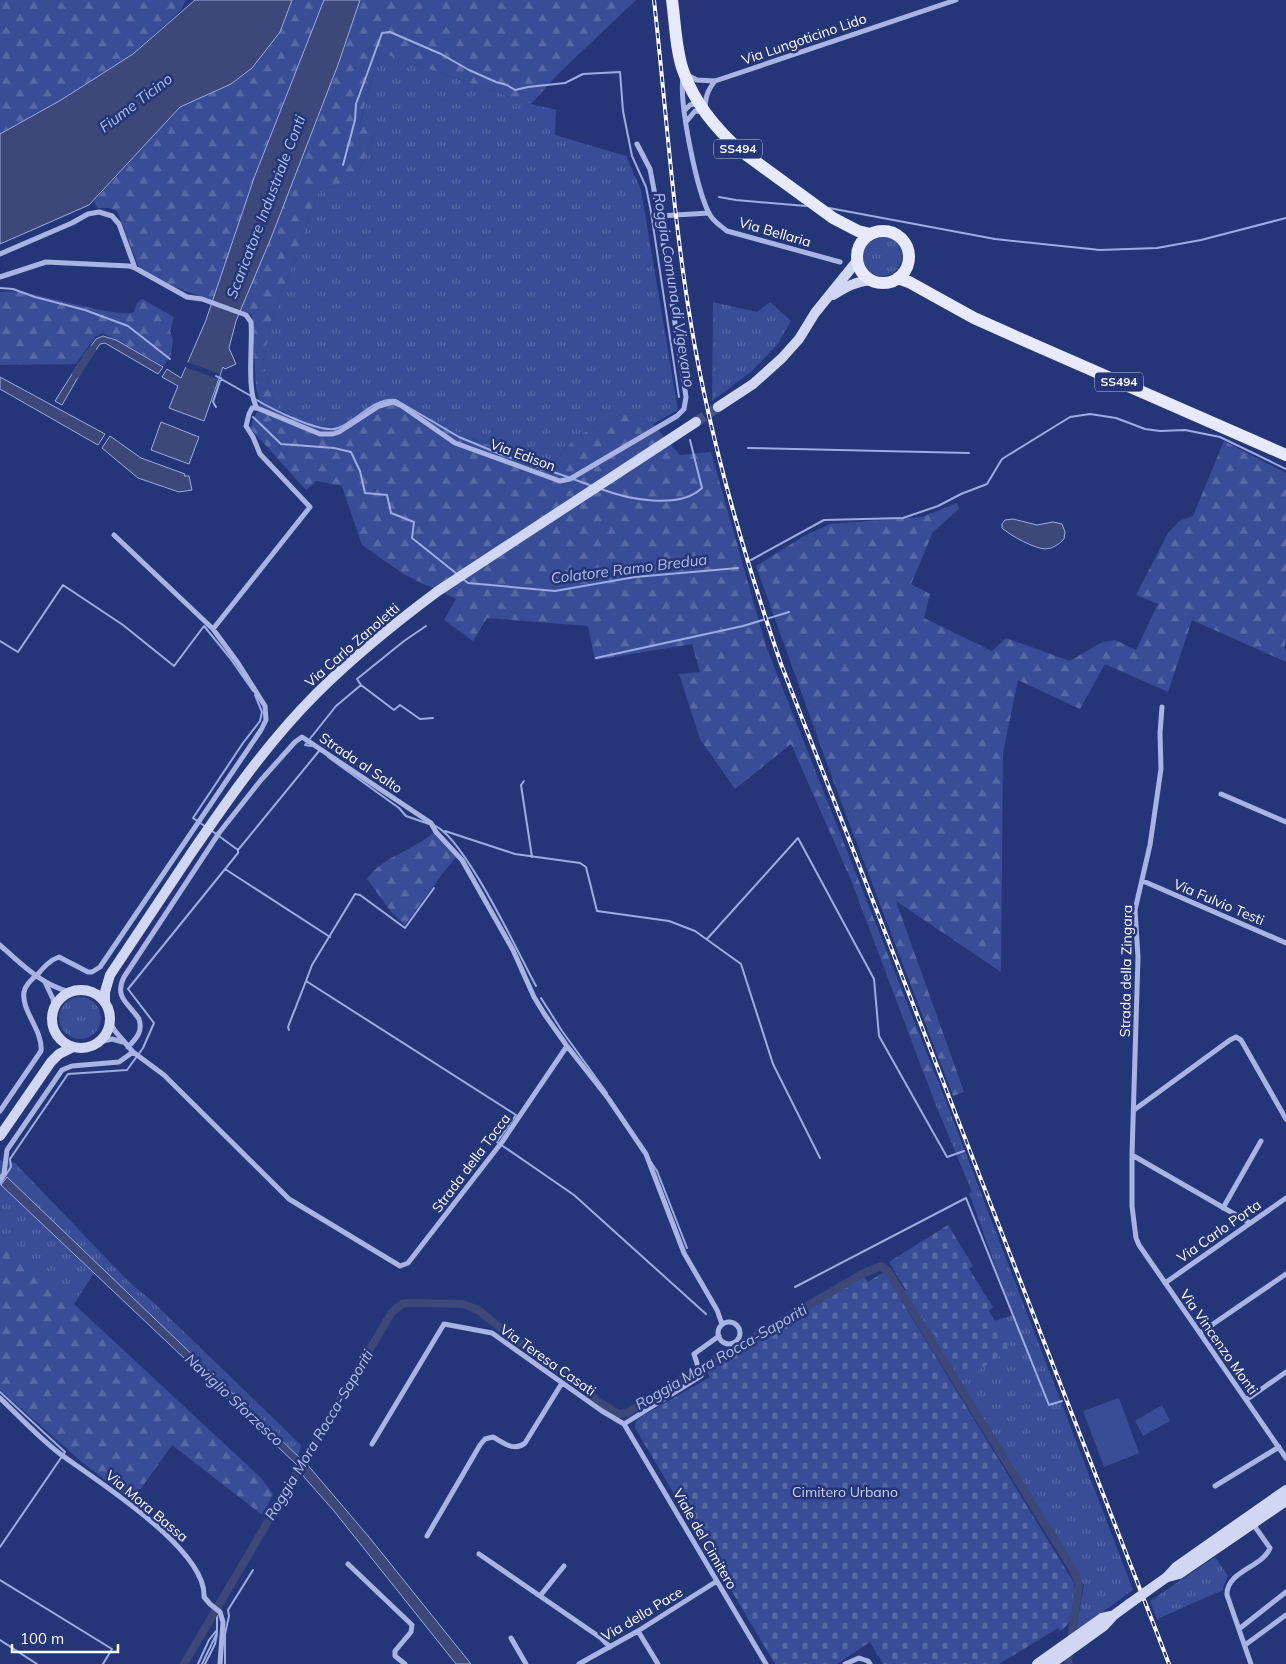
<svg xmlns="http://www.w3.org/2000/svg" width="1286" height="1664" font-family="Mulish,sans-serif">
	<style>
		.grass { fill: url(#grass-tufts) }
		.forest { fill: url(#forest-firs) }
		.cemetery { fill: url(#cemetery-stones) }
		.pitch { fill: #394d96 }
		.water { fill: #3c4879; stroke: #9cace4 }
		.pier { fill: #253678 }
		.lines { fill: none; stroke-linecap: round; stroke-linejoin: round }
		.stream { stroke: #9cace4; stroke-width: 2 }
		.canal { stroke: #3c4879; stroke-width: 8 }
		.secondary-tunnel { stroke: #46548c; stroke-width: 10; stroke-dasharray: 10 5; stroke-linecap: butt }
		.minor { stroke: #a8b4e3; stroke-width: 5 }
		.secondary { stroke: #d0d7f3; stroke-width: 10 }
		.primary { stroke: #e7eafc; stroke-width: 12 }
		.rail-casing { stroke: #fff; stroke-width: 4 }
		.rail { stroke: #253678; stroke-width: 2; stroke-dasharray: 5.5; stroke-linecap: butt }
		.secondary-bridge { stroke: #d0d7f3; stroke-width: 10 }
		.labels { text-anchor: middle; stroke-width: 5; stroke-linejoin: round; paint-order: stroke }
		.shield { fill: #253678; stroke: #bec3d6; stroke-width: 1 }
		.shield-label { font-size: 12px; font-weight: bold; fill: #fff }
		.street-label { font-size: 14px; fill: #fff; stroke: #253678 }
		.park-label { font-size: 14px; fill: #cad3f3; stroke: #253678 }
		.water-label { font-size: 15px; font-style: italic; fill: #b3bfeb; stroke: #253678 }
	</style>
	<defs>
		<pattern id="grass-tufts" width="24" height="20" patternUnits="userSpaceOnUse" patternTransform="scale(1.25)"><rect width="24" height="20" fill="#394d96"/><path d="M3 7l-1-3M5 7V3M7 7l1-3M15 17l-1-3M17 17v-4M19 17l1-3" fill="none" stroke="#5768a6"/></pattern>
		<pattern id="forest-firs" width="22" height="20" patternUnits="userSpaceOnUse" patternTransform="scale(1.25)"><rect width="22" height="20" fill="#394d96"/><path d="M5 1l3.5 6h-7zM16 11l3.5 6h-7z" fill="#5768a6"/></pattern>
		<pattern id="cemetery-stones" width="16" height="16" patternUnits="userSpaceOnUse" patternTransform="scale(1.25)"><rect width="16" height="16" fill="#394d96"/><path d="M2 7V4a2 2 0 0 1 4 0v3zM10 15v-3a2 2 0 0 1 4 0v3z" fill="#5768a6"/></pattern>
	</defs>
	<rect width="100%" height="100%" fill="#253678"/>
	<!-- grass -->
	<path class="grass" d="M379,52L531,104L556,110L555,135L626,156L641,190L678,410L653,424L646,417L625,413L577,436L562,452L556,469L463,435L443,426L372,403C364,409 356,416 347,422C325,435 300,419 279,410L271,393L263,362L271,324L319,190L353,183L376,134L360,124Z
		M862 256a20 20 0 1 1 40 0a20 20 0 1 1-40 0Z
		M713,302L757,312L770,302L791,321L777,345L752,371L712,401Z
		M59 1018a21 21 0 1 1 42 0a21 21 0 1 1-42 0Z
		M945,1099L1133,1590L1080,1628L1076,1629L1084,1585L906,1296L909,1294L1010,1349L994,1321L1013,1315L969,1193L972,1192L935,1103Z
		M0,1160L15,1163L128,1281L152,1301L301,1445L298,1456L101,1268L92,1276L74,1304L0,1233Z
		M1215,1557L1228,1576L1223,1587V1590L1157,1619L1150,1601Z"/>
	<!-- forest -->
	<path class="forest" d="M0,0H186L181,10L133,54L61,100L0,134Z
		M292,0H636L558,74L531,104L379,52L360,123L376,134L353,183L319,190L271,324L263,362L271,393L279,411L321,427H333L346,422L372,403L391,397C410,405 426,417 445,426C480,444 519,455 556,469L562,452L577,436L625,413L646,417L653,424L680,455L711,452L766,646L945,1099L935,1103L851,880L791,744L735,789L700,739L679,674L700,672L692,644L595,660L588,626L487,618L473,641L444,620L456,599L405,575L362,545L342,486L317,481L306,490L250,428L260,404L256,387L252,315L164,283L139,268L117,211L108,208H97L94,201L180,107L231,84L280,32Z
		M0,292C6,292 13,291 20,292C41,294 120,319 134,312L137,303L142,299L174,317L170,331L173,340L171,354L164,366L103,333L95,337L76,364L0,365Z
		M1224,441L1286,473V641L1284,649L1286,650V662L1192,620L1168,692L1105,664L1080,709L1018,680L1003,753L1001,972L896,901L964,1092L953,1096L834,783L756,566L804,536L830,524L922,517L957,503L959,509L933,532L911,584L930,594L924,618L992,651L1006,638L1070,661L1102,642L1115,640L1136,650L1158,604L1136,595L1168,533L1179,521L1193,516Z
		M433,833L456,857L443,873L405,925L392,913L367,879C383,856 413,851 433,833Z
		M0,1232L74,1304L261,1478L273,1494L262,1515L172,1445L132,1501L82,1462L0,1390Z"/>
	<!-- cemetery -->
	<path class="cemetery" d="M948,1225L973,1266L969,1269L993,1307L989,1311L1011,1349L976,1372H959L909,1295L901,1300L1074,1583C1073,1600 1077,1621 1060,1631L1058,1628L999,1664H883L870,1642L837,1664H775L635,1428L636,1421L639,1418L710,1377L707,1372L863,1275L868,1282L884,1272L898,1294L906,1290L889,1262Z"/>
	<!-- pitch -->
	<path class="pitch" d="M1119,1398L1139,1453L1104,1467L1083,1411Z
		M1162,1405L1170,1421L1143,1436L1135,1421Z"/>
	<!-- water -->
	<path class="water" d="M195,0H292L280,32L252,68L231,84L180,107L89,205L0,244V134L61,100L133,54Z
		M324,0H360L339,62L271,238L236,321L229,348L236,364L225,369L223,367L204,421L169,408L178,386L162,377L167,369L181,378L206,320L254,178Z
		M103,336L116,340L163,367L158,374L105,343L100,344L89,360L83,357L96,339Z
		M79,363L84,367L62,405L55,401Z
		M0,377L105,434L98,445L0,389Z
		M161,422L199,437L189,464L151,450Z
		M110,436L141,458L185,474L184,476H189L192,490L179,492L138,478L102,448Z
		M1013,519L1037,525L1053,522L1062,524L1065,532L1064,539C1059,544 1054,548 1046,549C1035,549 1011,536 1002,528V524L1005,520Z
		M7,1177L301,1459L297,1465L1,1185Z
		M306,1463L369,1537L471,1664H456L334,1511L304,1477L301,1470Z"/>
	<!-- pier -->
	<path class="pier" d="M187,362L220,374L218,379L185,367Z"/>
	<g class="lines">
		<!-- stream -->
		<path class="stream" d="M343,165L355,120L356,104L382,33L390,32L441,54L469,70L496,82L507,85L515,90L528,87L565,83L583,74L620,72L623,111L632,156L646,187L651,212L679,397
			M719,197L736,200L806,206
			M829,208L995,239L1100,250L1157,248L1201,240L1286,218
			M0,288L13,289L35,297L85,310L128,326L170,359
			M216,376L251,396
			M255,399C270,408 322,435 338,428C357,421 374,397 396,400L459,437L500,454L568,477
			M216,407L213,402L221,378
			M253,417L281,444L334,448L351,452L360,471L365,493L387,495L391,513L414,522L412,538L457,574
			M748,448L969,453
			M573,479L592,486
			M601,489C627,499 679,510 702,488L690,440
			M751,560L824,520L903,518L938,506L961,494L987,484L1002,459L1070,417L1090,414L1116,418L1145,429L1160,431L1185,430L1220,437L1286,469
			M463,579L468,583L555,591L635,577L738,568
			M0,641L18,652L63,585L123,625L174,666L204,626L230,658L253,691
			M596,658L743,626L789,612
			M361,685L394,710L400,705L420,719L433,718
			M311,746L305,745L336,706L361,685L357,679L404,641L426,626
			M328,757L399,808L406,816L429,824
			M524,781L521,785L532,857
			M433,825C463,834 519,955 536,986
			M206,827L193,818L243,743L260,721L262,712L255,695
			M445,831L515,854L580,863L586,867L597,911L669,921L695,931L741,964L773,1064L820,1158
			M238,850L319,751
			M225,869L330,937
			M434,888L405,928L360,895L355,894L312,965L306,981L516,1115L497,1142L574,1195L706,1314
			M707,939L798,838L874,979L879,1036L947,1157L964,1151
			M541,998L562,1031L607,1093
			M289,1030L288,1027L306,981
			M651,1162L657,1171L687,1248
			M0,1184L11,1167L10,1159L12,1156L68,1074L127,1070L143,1048L154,1023L128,989L238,853V850L212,831
			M795,1287L966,1198L1049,1405L1062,1401
			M0,1392L65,1452L0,1547
			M0,1580L112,1649L103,1664
			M0,1640L37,1664
			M198,1664L209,1640L216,1631
			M202,1664L217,1633V1616L214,1613
			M205,1664L215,1644L217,1634
			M225,1664V1634L229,1616L228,1610L253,1570"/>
		<!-- canal -->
		<path class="canal" d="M76,374L92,350
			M184,1664C253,1547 322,1429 392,1312L402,1304L408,1303L463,1304L478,1310L516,1340L570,1378L600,1403L618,1414L627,1413L671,1385L862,1274L881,1266L888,1271L1072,1568L1079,1584L1068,1661L1069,1664"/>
		<!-- secondary-tunnel -->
		<path class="secondary-tunnel" d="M696,422L718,407"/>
		<!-- minor -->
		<path class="minor" d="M687,75L697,80L715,81L956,0
			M683,77C679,104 697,192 710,215C714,222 721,226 727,231L840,262
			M684,111L690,105L698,103
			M686,122L695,111L705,112C705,98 707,91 715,81
			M637,144L650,169L659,216
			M0,254L72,223L88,214L99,212L112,216L119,224L135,268
			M0,277L46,262L129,266L135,268L187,297L202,299L246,315L251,322C253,344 246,390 257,408
			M257,408L320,434H333L339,432L379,406L393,402L402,406L455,443L560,481L570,479L677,416L684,409L686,397L659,216L709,213
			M213,629L310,507L260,454L253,437L246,426L249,414L252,408H257
			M1162,707L1160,733L1161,769L1150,845L1135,910L1138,957L1132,1155V1206L1136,1238L1139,1245L1286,1458
			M1221,794L1286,822
			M1143,881L1286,943
			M0,945C21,964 42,985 70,992
			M45,982L53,999L54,1007
			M109,1021L115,1031L133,1052L164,1075L289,1199L400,1266L408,1263L502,1142L567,1046
			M98,1042L112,1039L123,1042
			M128,1047C137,1038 143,1031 139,1019C128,1003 114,997 124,977L219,833L261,780L295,742L302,737L431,823L436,832L462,860L513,950L534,997L545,1015L567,1046L608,1098L646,1154L684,1253L717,1310L722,1324
			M1134,1110L1230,1040L1236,1037L1241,1040L1286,1119
			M0,1111L41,1051C43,1030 21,1011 24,992C25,985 33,978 38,974C44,967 50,960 59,957L88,972H92L100,967L261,730L266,720L265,706L238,663L213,629L114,535
			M1132,1155L1250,1223
			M0,1179L4,1174L7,1150L62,1070L72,1066L119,1062L133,1052
			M1223,1208L1261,1141
			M1165,1283L1286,1198
			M718 1333a11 11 0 1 1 22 0a11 11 0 1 1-22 0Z
			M1200,1333L1286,1274
			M0,1398C19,1416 38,1437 59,1453C95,1480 207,1549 204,1597L210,1604L220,1612L223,1622L220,1664
			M1246,1400L1286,1372
			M624,1424L766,1664
			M624,1424L701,1376L694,1354L719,1336
			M372,1444L444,1324L492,1333L602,1411L624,1424
			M1215,1486L1279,1447
			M427,1536L480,1445L485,1439L493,1437C504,1443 514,1452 525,1443L562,1383
			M479,1554L601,1638L610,1647
			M348,1564L412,1625L411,1632L395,1651V1656L405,1664
			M540,1596L564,1566
			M1239,1629L1286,1592
			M638,1631L658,1664
			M511,1638L526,1664
			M1245,1645L1286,1615
			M579,1664L638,1631L717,1581
			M845,1664L859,1658L868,1661L870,1664
			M1251,1664L1227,1595C1226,1571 1262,1568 1270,1548L1253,1524"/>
		<!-- secondary -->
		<path class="secondary" d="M833,295C846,287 856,281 872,280
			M718,407L753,384L782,358L799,339L815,313L857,261
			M52 1019a29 29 0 1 1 58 0a29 29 0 1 1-58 0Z
			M105,1003V992L110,975C137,935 163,895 190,855C229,798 268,742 316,694C354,656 395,623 438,591L696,422
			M0,1136L51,1062L59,1054L73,1047
			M1167,1577L1176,1567L1286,1490
			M1168,1577L1179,1574L1286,1501
			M1037,1664L1102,1618L1111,1616
			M1051,1664L1104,1626L1114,1615L1129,1604"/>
		<!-- primary -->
		<path class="primary" d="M672,0C675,21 676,54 684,73C695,103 717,130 741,151L833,218L858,231L870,234
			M857 257a26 26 0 1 1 52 0a26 26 0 1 1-52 0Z
			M898,278L909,282L974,318L1021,339L1286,455"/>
		<defs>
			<path id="rail" d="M654,0C666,108 673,217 691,324C710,440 743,553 781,664L1169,1664"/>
		</defs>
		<!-- rail casing -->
		<use href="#rail" class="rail-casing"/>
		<!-- rail -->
		<use href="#rail" class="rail"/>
		<!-- secondary-bridge -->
		<path class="secondary-bridge" d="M1129,1604L1167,1577"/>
	</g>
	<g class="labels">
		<!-- shield labels -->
		<g class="shield">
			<rect x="714" y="139.5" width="48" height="19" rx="4"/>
			<rect x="1095" y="372.5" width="48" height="19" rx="4"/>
		</g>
		<g class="shield-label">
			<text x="738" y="153">SS494</text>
			<text x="1119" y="386">SS494</text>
		</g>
		<!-- street labels -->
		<g class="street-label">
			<text transform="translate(804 39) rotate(-19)" y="5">Via Lungoticino Lido</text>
			<text transform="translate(775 232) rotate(16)" y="5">Via Bellaria</text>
			<text transform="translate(523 455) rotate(20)" y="5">Via Edison</text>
			<text transform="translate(352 645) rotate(-41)" y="5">Via Carlo Zanoletti</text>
			<text transform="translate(361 763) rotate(34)" y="5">Strada al Salto</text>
			<text transform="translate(1219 902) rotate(23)" y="5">Via Fulvio Testi</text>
			<text transform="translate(1126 971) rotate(-89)" y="5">Strada della Zingara</text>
			<text transform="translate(471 1163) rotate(-53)" y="5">Strada della Tocca</text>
			<text transform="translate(1219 1231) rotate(-35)" y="5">Via Carlo Porta</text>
			<text transform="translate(1219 1342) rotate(55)" y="5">Via Vincenzo Monti</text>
			<text transform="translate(548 1360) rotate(35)" y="5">Via Teresa Casati</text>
			<text transform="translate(147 1506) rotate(40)" y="5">Via Mora Bassa</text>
			<text transform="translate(705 1539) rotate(60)" y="5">Viale del Cimitero</text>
			<text transform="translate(642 1614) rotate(-31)" y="5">Via della Pace</text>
		</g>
		<!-- park labels -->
		<g class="park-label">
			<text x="845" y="1497">Cimitero Urbano</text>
		</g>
		<!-- water labels -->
		<g class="water-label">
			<text transform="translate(136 103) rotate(-37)" y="5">Fiume Ticino</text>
			<text transform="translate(266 207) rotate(-69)" y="5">Scaricatore Industriale Conti</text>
			<text transform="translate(674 290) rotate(81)" y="5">Roggia Comuna di Vigevano</text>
			<text transform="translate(629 569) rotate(-7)" y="5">Colatore Ramo Bredua</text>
			<text transform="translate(721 1357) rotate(-30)" y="5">Roggia Mora Rocca-Saporiti</text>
			<text transform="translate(234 1400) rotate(43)" y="5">Naviglio Sforzesco</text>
			<text transform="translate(319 1435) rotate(-59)" y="5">Roggia Mora Rocca-Saporiti</text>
		</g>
	</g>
	<!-- scale -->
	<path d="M12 1644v8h106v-8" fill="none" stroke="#ffffff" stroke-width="2.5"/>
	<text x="20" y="1644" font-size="15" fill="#ffffff" stroke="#253678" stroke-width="4" paint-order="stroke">100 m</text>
</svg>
